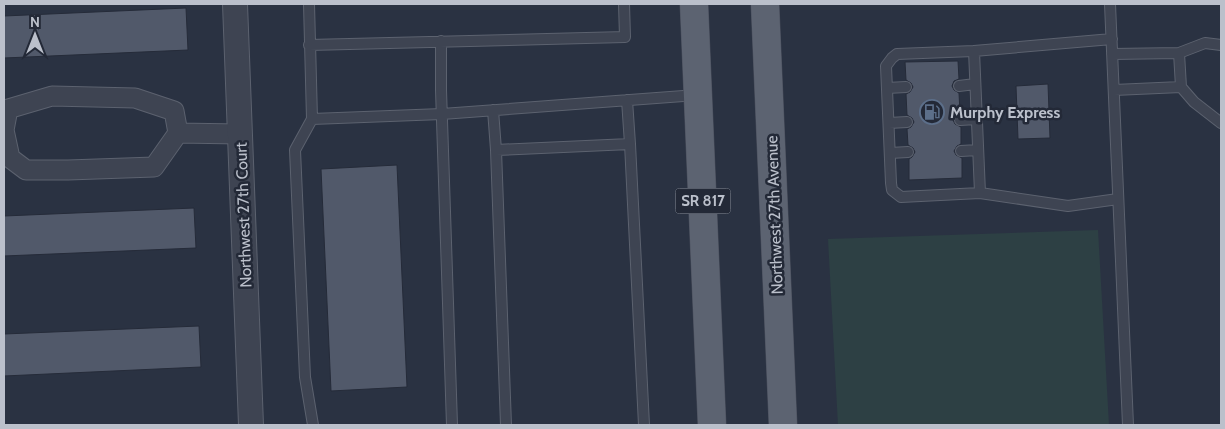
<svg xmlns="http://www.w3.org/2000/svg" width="1225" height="429" font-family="Cabin,sans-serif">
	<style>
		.green { fill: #2d4044 }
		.building { fill: #51596a; stroke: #252b39 }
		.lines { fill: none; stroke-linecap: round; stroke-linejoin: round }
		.service-casing { stroke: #5c626f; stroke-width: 12 }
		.minor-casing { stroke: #5c626f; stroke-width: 21 }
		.tertiary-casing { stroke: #5c626f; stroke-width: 26 }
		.primary-casing { stroke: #484d5b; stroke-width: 29 }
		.service { stroke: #3e4452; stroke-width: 10 }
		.minor { stroke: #3e4452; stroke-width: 19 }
		.tertiary { stroke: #3e4452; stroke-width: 24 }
		.primary { stroke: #5c6371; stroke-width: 28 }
		.labels { text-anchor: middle; stroke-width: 5; stroke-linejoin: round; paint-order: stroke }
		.shield { fill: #232937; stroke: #8d939f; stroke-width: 1 }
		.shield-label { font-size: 15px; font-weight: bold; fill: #bbc0cb }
		.poi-label { font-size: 16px; font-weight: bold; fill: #bbc0cb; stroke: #232937; text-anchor: start }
		.street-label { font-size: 16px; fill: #bbc0cb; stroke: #232937 }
	</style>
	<rect width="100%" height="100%" fill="#2a3242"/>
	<!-- green -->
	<path class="green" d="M1098,230L1109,425H838L828,239Z"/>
	<!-- building -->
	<path class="building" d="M186,8L188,50L4,58V16Z
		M958,61L959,79L954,81L952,86L954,90L959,93L960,113L956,115L953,120L955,124L961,127V144L957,146L954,151L956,155L962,158V178L909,180V159L912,157L915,152L913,148L908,145L907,129L911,127L914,122L912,118L907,115L906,94L910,92L913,87L911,83L906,80L905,62Z
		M1048,84L1050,138L1018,139L1016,86Z
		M397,165L407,387L331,391L321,169Z
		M194,208L196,248L4,256V216Z
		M199,326L201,367L4,376V334Z"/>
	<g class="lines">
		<defs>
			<path id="service" d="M309,4L312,119L295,150L305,377L313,425
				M1110,4L1128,425
				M1112,39L974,51L980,193L1068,206L1118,199
				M441,41V90L452,425
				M309,45L625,37L624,4
				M1221,45L1205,43L1179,53L1181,87L1194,102L1221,123
				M974,51L897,54L892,58L886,66L891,183L892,190L901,197L980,193
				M1112,54L1179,53
				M959,86L975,84
				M887,88L906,87
				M1114,90L1181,87
				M627,100L630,144
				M493,110L496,150L630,144L644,425
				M312,119L442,114L697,95
				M960,120L977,119
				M889,123L907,122
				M496,150L506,425
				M961,151L978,150
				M890,153L908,152"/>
			<path id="minor" d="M178,133L174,111L135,98L52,96L8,109L4,130L10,158L26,170H68L154,167L178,133L240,134"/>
			<path id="tertiary" d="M235,4L251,425"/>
			<path id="primary" d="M694,4L712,425
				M765,4L783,425"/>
		</defs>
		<!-- service casing -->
		<use href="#service" class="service-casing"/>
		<!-- minor casing -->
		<use href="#minor" class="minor-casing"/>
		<!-- tertiary casing -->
		<use href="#tertiary" class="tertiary-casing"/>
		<!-- primary casing -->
		<use href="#primary" class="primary-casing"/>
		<!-- service -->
		<use href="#service" class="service"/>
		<!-- minor -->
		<use href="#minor" class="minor"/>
		<!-- tertiary -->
		<use href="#tertiary" class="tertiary"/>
		<!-- primary -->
		<use href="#primary" class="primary"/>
	</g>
	<!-- icons -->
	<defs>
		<symbol id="fuel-ring" viewBox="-11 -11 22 22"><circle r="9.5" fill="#232937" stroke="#5c6f8a" stroke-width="1.5"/><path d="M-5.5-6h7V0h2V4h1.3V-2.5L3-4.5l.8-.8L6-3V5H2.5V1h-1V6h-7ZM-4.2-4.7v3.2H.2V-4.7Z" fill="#5c6f8a"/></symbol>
	</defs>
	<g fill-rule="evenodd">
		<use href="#fuel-ring" x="918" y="98" width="28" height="28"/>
	</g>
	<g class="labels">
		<!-- shield labels -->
		<rect class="shield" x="675.5" y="188.5" width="55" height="25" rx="4"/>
		<g class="shield-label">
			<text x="703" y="206">SR 817</text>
		</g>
		<!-- poi labels -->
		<g class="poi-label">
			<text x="950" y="118">Murphy Express</text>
		</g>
		<!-- street labels -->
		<g class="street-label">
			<text transform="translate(243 215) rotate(-92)" y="6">Northwest 27th Court</text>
			<text transform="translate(774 215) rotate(-92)" y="6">Northwest 27th Avenue</text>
		</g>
	</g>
	<!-- border -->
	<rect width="1225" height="429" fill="none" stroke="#bbc0cb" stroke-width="10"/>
	<!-- north arrow -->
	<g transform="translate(35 35)" stroke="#232937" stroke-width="4" paint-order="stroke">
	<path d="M0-4L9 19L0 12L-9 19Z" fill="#bbc0cb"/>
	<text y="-8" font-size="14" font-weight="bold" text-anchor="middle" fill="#bbc0cb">N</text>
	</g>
</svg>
